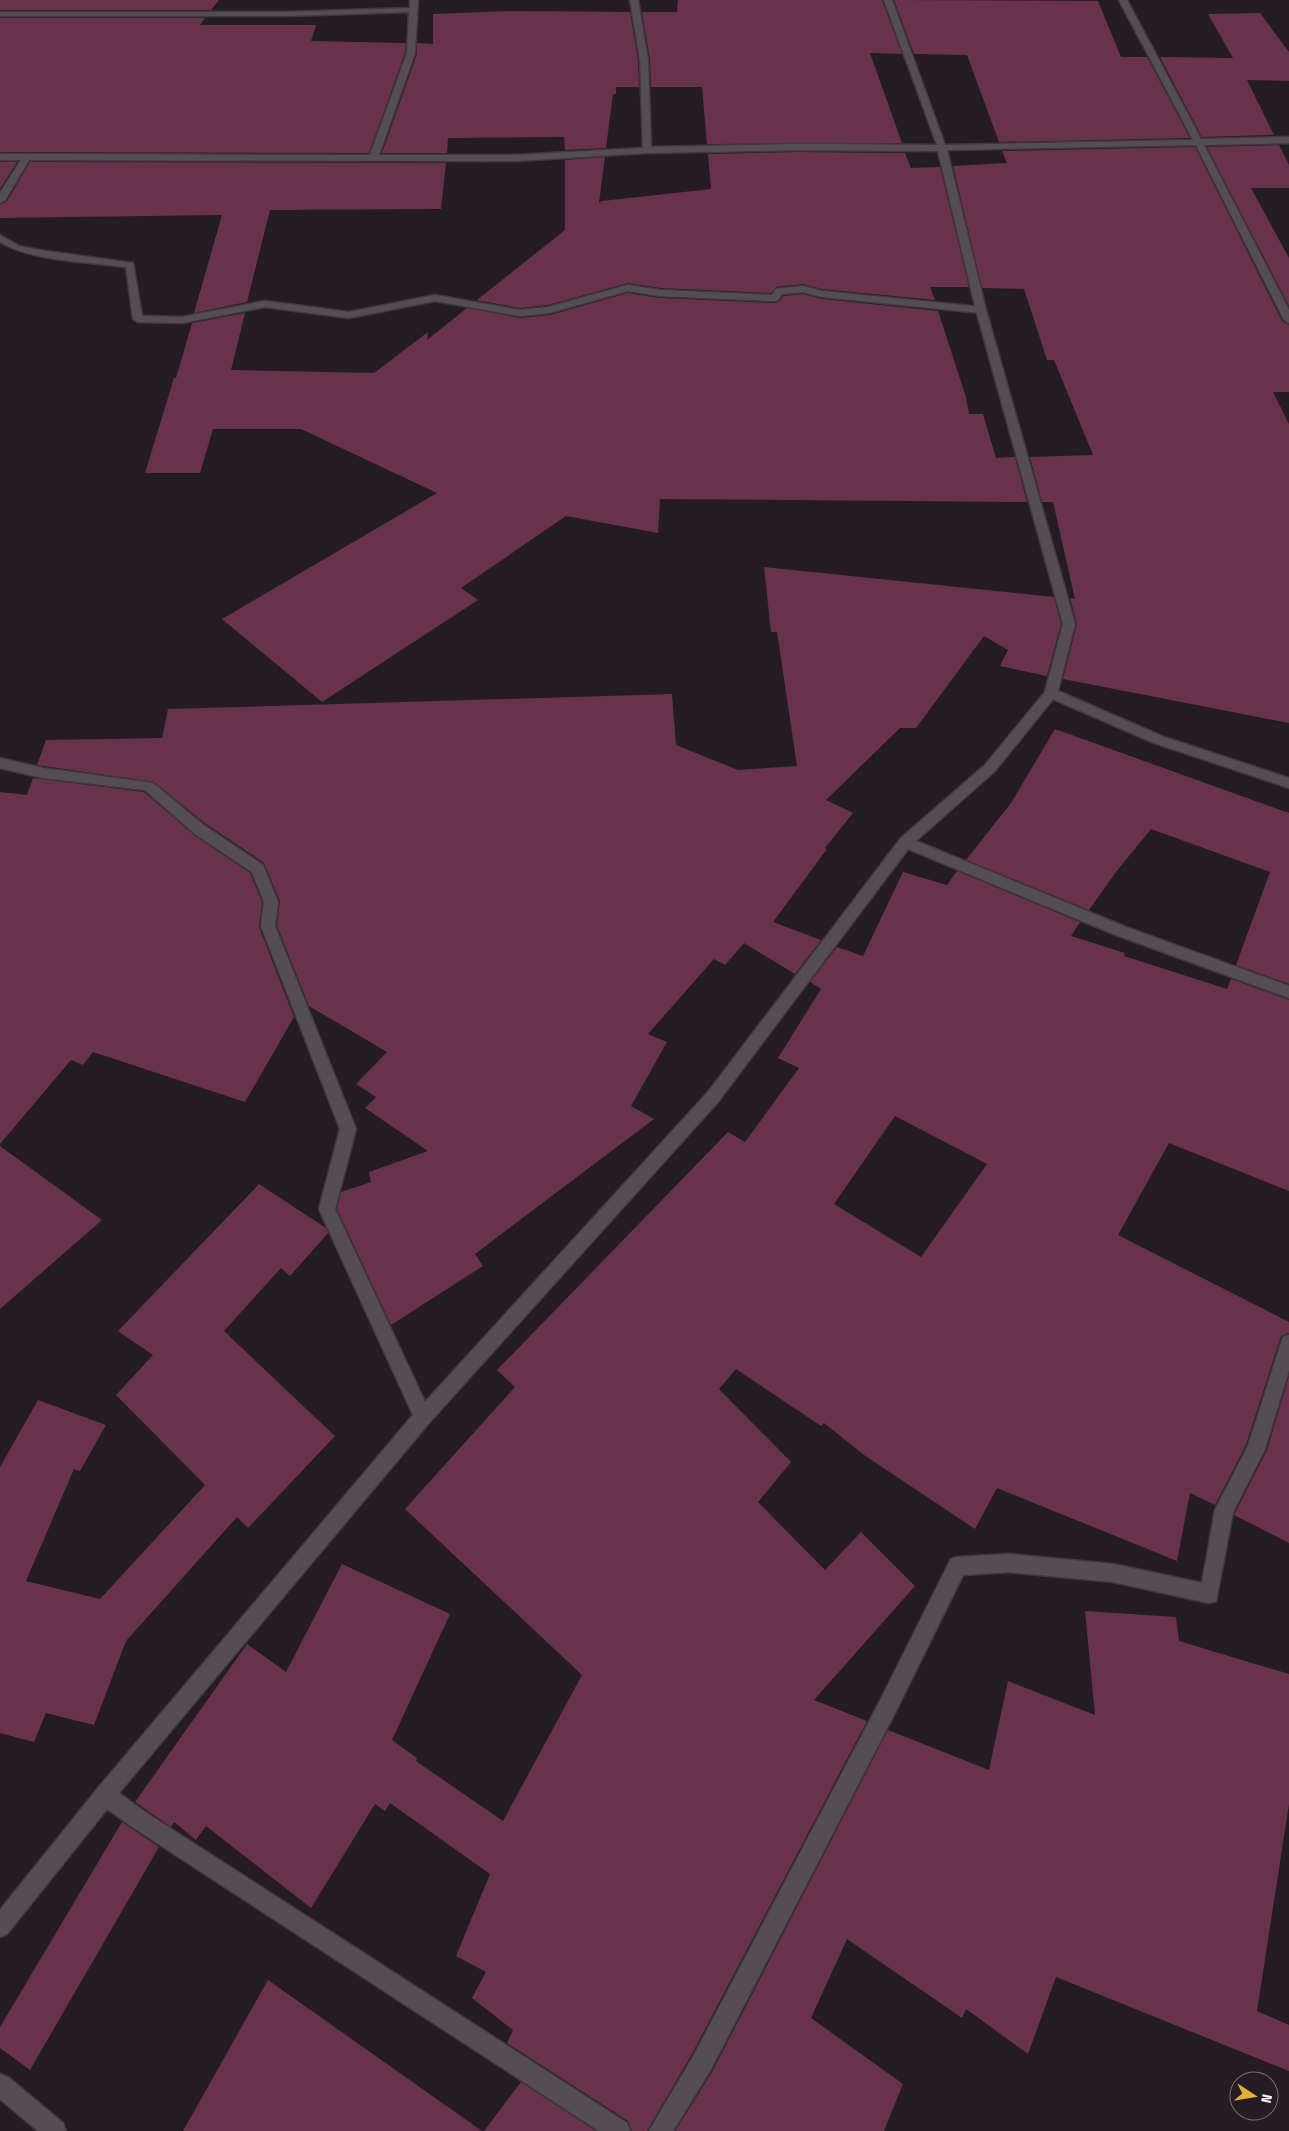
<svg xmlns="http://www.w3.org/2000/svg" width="1289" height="2131" font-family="'Fira Sans Condensed',sans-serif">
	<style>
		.building { fill: #68324a; fill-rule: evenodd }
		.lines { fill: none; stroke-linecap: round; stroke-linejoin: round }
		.lane-casing { stroke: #3f393e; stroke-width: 3 }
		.street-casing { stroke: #3f393e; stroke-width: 3 }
		.lane { fill: #554d54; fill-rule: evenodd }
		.street { fill: #554d54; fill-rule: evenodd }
	</style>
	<rect width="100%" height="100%" fill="#231c22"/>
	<!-- building -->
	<path class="building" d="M0,0H219L211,10H0Z
		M678,0H882L902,54L870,53L902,143L707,144L702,87H651L650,60L642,12H677Z
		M894,0L1098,1L1121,57H1147L1190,138L999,142L967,55L914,54Z
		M510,11L630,12L638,60L639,87H616V94H613L606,148L565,150L564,137L448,138L447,153H382L417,54V43L433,44V14Z
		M1260,13L1289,52V81L1247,80L1274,135L1202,137L1160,57L1233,58L1208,14Z
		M0,18H205L200,25H316L311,41L406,43L405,53L369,153L0,152Z
		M1279,145L1289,165V188H1251L1289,258V306L1207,147Z
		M1195,147L1282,321L1289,325V392H1273L1289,424V723L1063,679L1077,624L1070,598L1075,599L1053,502H1042L1030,457L1093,455L1054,360H1047L1024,289L982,288L953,166L1007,163L1002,151Z
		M798,152L905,153L911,168L940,167L969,287H930L935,300L822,289L803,284L776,287L771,293L660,288L628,283L548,305L520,308L477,300L565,230V160L605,157L599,203L602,201L711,189L708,154Z
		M0,162H17L0,189Z
		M30,162L446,163L441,209L270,210L247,302L194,313L222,215L0,218V205L7,201Z
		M628,293L660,298L775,303L780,301L783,296L803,294L822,299L938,311L966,397L969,414H983L996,458L1015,457L1027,502L660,499L658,533L566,516L461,588L478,600L322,702L222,619L437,493L301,429H213L200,473H145L174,378H176L192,323L245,313L231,370L374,373L428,332L427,340L467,308L520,318L550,315Z
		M764,567L1054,597L1061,624L1047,676L1000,666L1008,650L984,636L916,728H900L826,800L853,813L825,848L827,849L773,922L821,940L795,974L744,943L725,965L714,959L648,1034L667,1042L631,1106L654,1119L475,1254L483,1266L391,1325L337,1209L341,1192L371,1182L369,1172L428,1151L365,1108L376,1097L356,1084L387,1052L309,1006L277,926L280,901L264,863L206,824L154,782L37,765L46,740L162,738L168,709L672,694L676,745L738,770L797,766L777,632H771Z
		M1055,729L1289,813V984L1236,965L1270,872L1151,829L1116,872L1089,910L966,860L1011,803Z
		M33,778L144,792L194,835L250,873L262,902L259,927L294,1017L245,1102L93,1052L83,1065L71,1060L0,1144V792L27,795Z
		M957,871L1080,922L1071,936L1125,953L1124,956L1227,989L1231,979L1289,1000V1191L1169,1143L1118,1235L1289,1322V1333L1281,1336L1246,1445L1215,1505L1190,1493L1177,1561L997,1488L975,1529L864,1455L824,1423L821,1426L736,1369L719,1389L791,1462L758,1502L825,1570L861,1532L915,1586L814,1700L867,1721L692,2054L647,2131H632L628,2121L507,2043L513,2030L472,1998L486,1972L456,1956L490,1874L390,1803L385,1811L375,1804L311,1908L206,1826L196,1840L174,1822L171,1827L135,1802L247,1644L286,1672L342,1564L450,1614L392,1740L417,1758L416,1761L503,1821L582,1675L405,1509L515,1387L497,1370L728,1132L745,1142L799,1068L778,1058L821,989L810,982L837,947L863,956L903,872L947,885ZM895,1116L987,1164L921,1257L834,1204Z
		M0,1146L102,1220L0,1309Z
		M259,1184L326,1228L328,1233L290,1276L281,1268L224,1331L335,1436L248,1528L237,1517L126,1641L94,1725L46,1713L34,1742L0,1733V1467L38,1400L106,1425L80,1471L74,1469L26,1581L100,1599L205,1485L116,1395L153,1355L118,1331Z
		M1289,1376V1543L1234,1515L1267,1450Z
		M1085,1611L1176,1617L1179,1641L1289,1674V1804L1257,2011L1289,2025V2071L1056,1977L1028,2054L966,2009L962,2018L847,1939L811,2018L903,2084L884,2131H675L712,2072L888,1730L989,1770L1008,1681L1095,1715Z
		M122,1822L159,1847L30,2070L0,2048V2027Z
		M268,1980L482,2131H183Z
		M521,2082L596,2131H484Z"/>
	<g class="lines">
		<defs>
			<path id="lane" d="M27,154L31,157L5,200L0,203V193L24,155Z
				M0,235L19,246L39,250L133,263L142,316L182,317L265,301L349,312L435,295L520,310L548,307L628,285L660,290L772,295L776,289L803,286L822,291L981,307L986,310L981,313L822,297L803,292L782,294L778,300L775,301L660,296L628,291L549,313L520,316L435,301L349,318L265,307L182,323L138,322L133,319L126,267C89,262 31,261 0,242Z"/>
			<path id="street" d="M410,0H418L415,53L379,155H516L643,148L640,60L630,0H638L648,60L651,147L798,144L937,145L884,0H892L945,145L1193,140L1119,0H1127L1201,139L1289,137V143L1204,145L1289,310V323L1284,320L1196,145L947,150L986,310L1075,624L1058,691L1164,737L1289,778V788L1154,743L1053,699L995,771L916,841L1126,927L1289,986V998L1116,935L908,849L718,1102L429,1423L119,1793L145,1812L627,2123L630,2131H599L131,1826L107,1809L7,1934L0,1937V1910L98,1788L413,1415L319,1209L340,1129L261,926L264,902L252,872L195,834L145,790L43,778L0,768V758L43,768L153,783L205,826L263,865L278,902L275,926L356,1129L335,1209L425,1402L708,1092L901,838L985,765L1045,692L1063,624L976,310L938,151L798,150L647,153L516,161L0,160V154L370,155L407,53L409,12L286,16H0V12H286L410,8Z
				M1289,1335V1370L1265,1449L1233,1512L1216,1601L1209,1603L1113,1582L1009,1572L963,1575L896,1711L710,2071L673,2131H649L694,2055L882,1697L951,1559L958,1557L1009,1554L1113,1564L1202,1583L1215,1510L1248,1446L1281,1343L1283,1337Z
				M0,2074L8,2077L63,2123L66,2131H38L0,2099Z"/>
		</defs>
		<!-- lane casing -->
		<use href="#lane" class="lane-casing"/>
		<!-- street casing -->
		<use href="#street" class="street-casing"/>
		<!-- lane -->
		<use href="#lane" class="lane"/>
		<!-- street -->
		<use href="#street" class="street"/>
	</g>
	<!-- north arrow -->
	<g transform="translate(1254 2096) rotate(102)"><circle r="24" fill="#231c22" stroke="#777176"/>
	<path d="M0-4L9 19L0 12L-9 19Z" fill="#e2af34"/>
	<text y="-8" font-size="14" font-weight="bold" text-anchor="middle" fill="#f5f0f4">N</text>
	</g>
</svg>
